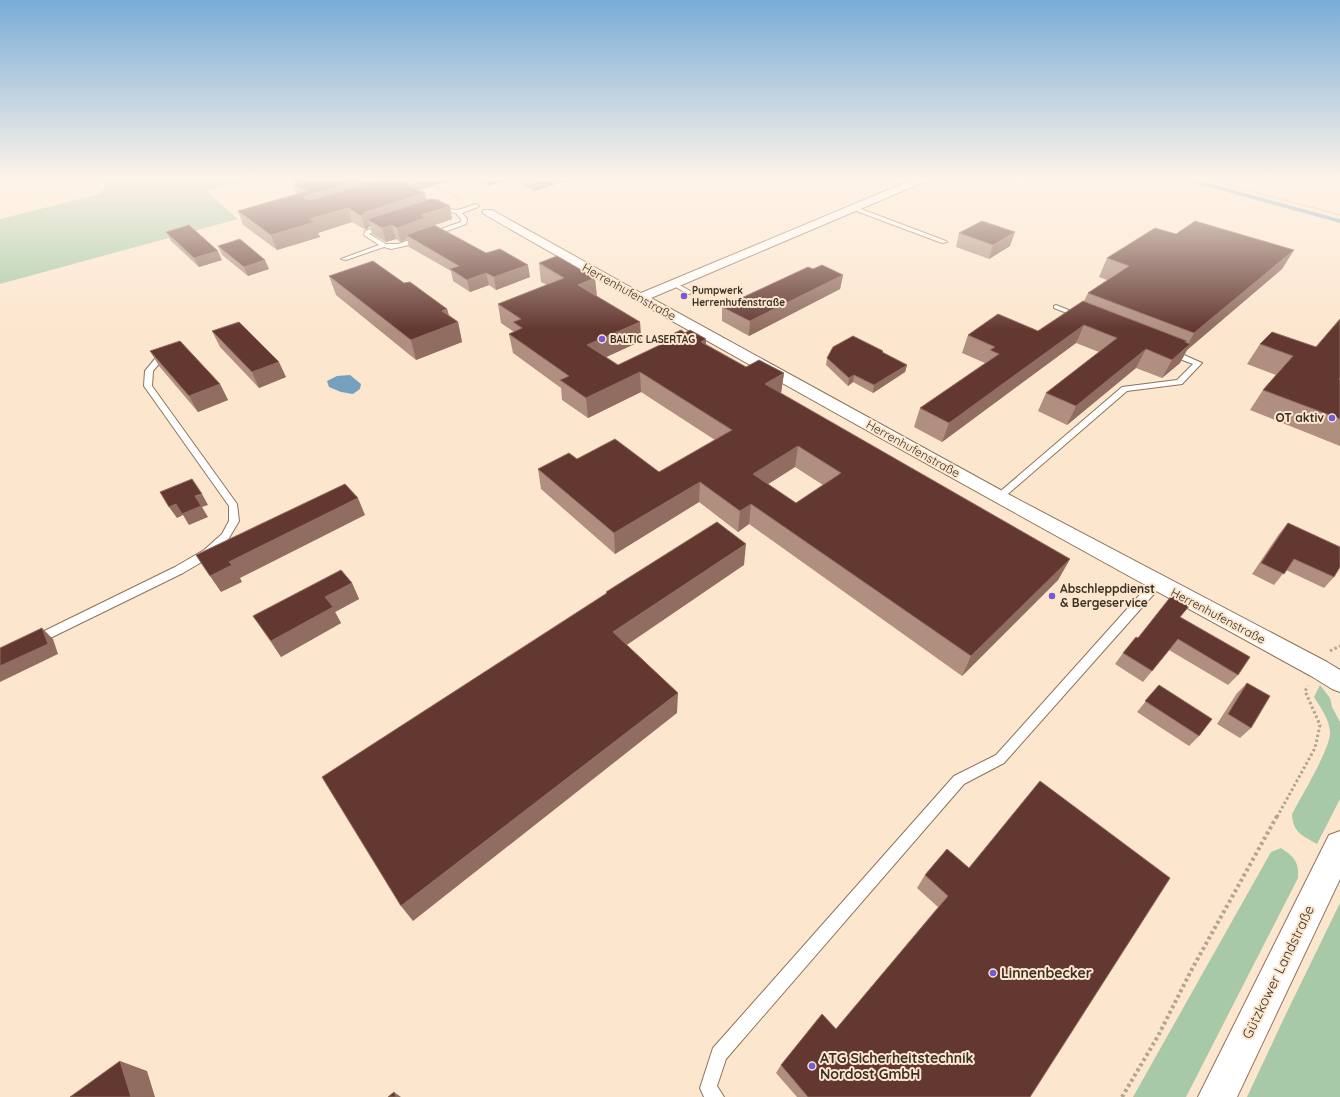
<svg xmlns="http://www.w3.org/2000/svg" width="1340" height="1097" font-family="Quicksand,sans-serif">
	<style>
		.green { fill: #a7c9a7 }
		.water { fill: #75a1be }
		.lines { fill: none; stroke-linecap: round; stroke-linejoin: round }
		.stream { stroke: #75a1be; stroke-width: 3.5 }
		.lane-casing { stroke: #8d7459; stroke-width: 2 }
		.street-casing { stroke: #8d7459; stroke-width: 2 }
		.secondary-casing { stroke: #8d7459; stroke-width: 2 }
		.path-far2 { stroke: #b4a38f; stroke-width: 1.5; stroke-dasharray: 1 1; stroke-linecap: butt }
		.path-far1 { stroke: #b4a38f; stroke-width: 3; stroke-dasharray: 2.5 2.5; stroke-linecap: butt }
		.path { stroke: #b4a38f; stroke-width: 4; stroke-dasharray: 3 3; stroke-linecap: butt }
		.lane { fill: #fff; fill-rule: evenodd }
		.street { fill: #fff; fill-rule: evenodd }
		.secondary { fill: #fff; fill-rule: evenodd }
		.wall { fill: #b08f80; fill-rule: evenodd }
		.shaded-wall { fill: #916c60 }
		.building { fill: #633831; stroke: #916c60; fill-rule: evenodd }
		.poi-dot { fill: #735bd5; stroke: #fce6ce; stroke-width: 1.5 }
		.labels { text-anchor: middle; stroke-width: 4; stroke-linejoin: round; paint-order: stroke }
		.far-poi-label { font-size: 10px; font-weight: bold; fill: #3a3024; stroke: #fce6ce; text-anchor: start }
		.street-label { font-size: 12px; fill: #3a3024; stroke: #fce6ce }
		.poi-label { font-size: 12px; font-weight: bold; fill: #3a3024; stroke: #fce6ce; text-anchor: end }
		.near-street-label { font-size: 14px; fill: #3a3024; stroke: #fce6ce }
		.near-poi-label { font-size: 14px; font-weight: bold; fill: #3a3024; stroke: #fce6ce; text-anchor: start }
	</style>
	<rect width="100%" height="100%" fill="#fce6ce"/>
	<!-- green -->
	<path class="green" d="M94,177H261L206,191L238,219L0,284V219L100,194L106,186Z
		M1320,685L1330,698L1332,707L1340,722V799L1317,844C1302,835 1293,833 1292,814C1301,797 1330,749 1330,733C1330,720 1320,707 1314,697Z
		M1281,848C1294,857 1299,861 1298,878L1186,1097H1133L1271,852Z
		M1340,903V1097H1247L1285,1016Z"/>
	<!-- water -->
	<path class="water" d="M350,375L361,384L360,389L353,394L341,392L329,387L327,381L337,376Z"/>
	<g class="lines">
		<!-- stream -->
		<path class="stream" d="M1179,177L1340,221"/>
		<defs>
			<path id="lane" d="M476,204L479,206L478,207L462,213L467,219L466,224L409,245L391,249L384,247L346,260L341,259L379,245L364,235L365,231L385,225V227L369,234L386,244H398L461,222V219L456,213L436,210V208L458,210Z
				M853,206L946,241L947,242L942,243L851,209L850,208Z
				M674,282L692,292L693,293L688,294L672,285V283Z
				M1056,305L1081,315L1082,316L1077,317L1054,308V306Z
				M162,350H165L169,352L153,371L152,386L237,504L239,521L229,538L212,556L183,573L40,643L36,644L32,643L30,640L32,637L175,567L204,550L222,534L229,521V506L144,386L145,371Z
				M1169,351H1175L1202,363L1182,384L1127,391L1002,499H996L994,497L996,495L1122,387L1177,380L1193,364L1169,355Z
				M1157,579L1161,580L1162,583L1161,586L1004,763L964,784L726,1059L717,1086L724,1097H704L700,1088L713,1048L954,776L996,755L1153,580Z"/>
			<path id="street" d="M919,177H932L931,179L651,298L1006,493L1327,662L1340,670V692L1332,689L1311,676C1034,524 758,371 484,214L482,212L484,210H492L641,293Z"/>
			<path id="secondary" d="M1340,831V879L1237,1097H1198L1329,835Z"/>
		</defs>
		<!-- lane casing -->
		<use href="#lane" class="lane-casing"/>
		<!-- street casing -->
		<use href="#street" class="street-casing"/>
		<!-- secondary casing -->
		<use href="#secondary" class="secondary-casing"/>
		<!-- path-far2 -->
		<path class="path-far2" d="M1198,177L1340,215
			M432,184L460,199
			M100,194L129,185V177"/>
		<!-- path-far1 -->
		<path class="path-far1" d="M1330,651L1340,646
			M1277,817L1315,748L1320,725L1305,691L1308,686"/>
		<!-- path -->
		<path class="path" d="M1122,1097L1158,1036L1192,969L1277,816"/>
		<!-- lane -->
		<use href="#lane" class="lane"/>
		<!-- street -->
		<use href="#street" class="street"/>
		<!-- secondary -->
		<use href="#secondary" class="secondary"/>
	</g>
	<!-- wall -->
	<path class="wall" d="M290,177H465L418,190L427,200L450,206L452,219L435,225L530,277L496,290L489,285L470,292L453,281L451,271L409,247L407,239L401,242L396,239L386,242L372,234L370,226L366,230L352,222L318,233L320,237L277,250L243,225L238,211L299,194L295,191Z
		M471,177H580L534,191L511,179L489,186Z
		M166,232L222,260L199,267L171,241Z
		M959,233L1010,246L989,259L956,247Z
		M1176,234L1294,250L1282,269L1187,350L1180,363L1162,378L1136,368L1067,425L1038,411L1046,393L1099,352L1076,343L942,442L914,427L920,408L985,363L962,353L968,335L1038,331L1084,301L1088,293L1107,280L1099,277L1107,258Z
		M218,246L269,269L248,276L222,255Z
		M539,263L597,296L640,322L641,341L606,357L618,365L660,345V340L706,344L746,367L784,373L781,393V394L1070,559L1058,580L962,676L749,524L738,532L699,502L615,554L541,489L538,469L577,459L659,472L715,440L641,392L588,418L562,400L561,388L513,353L509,334L514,332L501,323L498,304L547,285L541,282ZM795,467L823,485L796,503L768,484Z
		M813,269L843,275L840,289L749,336L722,321V307Z
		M329,276L404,283L447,309L449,315L458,322L462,342L416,360L336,295Z
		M212,331L286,377L259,388L220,347Z
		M1272,332L1340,380V446L1250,410L1263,390L1276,375L1247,364L1260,344Z
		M150,351L220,384L228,400L198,412L159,366Z
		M883,351V353L907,365L905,372L873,393L853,382L848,386L826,365L827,358Z
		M1288,523L1334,577L1324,588L1286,570L1274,585L1252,574L1279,534Z
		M352,583L359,599L335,612L341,623L281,657L253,616Z
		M1180,617L1238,675L1228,685L1169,650L1143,682L1115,664L1123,653L1138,638Z
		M1247,683L1251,728L1240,738L1217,724L1237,693Z
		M1159,685L1199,736L1189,746L1137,712Z
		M947,849L1030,1097H797L776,1073L781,1065L836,1029L938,907L917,888L925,875Z"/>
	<!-- shaded-wall -->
	<path class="shaded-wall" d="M370,177H401L403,181L310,210L304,198L305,196Z
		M407,177H465L413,191L410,178Z
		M487,177H511V179L489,186Z
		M532,177H580L534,191Z
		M425,193L428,207L368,220L370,226L366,230L361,216L365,212Z
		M450,206L452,219L406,235L407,239L401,242L397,228L421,215Z
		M348,208L352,222L318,233L320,237L277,250L271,235L310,219Z
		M392,225L396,239L386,242L382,228Z
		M1015,232L1010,246L989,259L993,245Z
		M1294,250L1282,269L1187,350L1180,363L1162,378L1172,360L1185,342L1187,341L1180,354L1186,348L1194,333Z
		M218,251L222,260L199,267L194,258Z
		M265,260L269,269L248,276L244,267Z
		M528,265L530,277L496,290L494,277Z
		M486,273L489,285L470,292L467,280Z
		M843,275L840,289L749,336L750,321Z
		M595,278L597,296L578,285Z
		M447,309L451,324L458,322L462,342L416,360L411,340L442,311Z
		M640,322L641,341L589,365L587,345Z
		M1084,325L1076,343L942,442L949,423Z
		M706,339V359L701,342Z
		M1146,349L1136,368L1067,425L1076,406Z
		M279,362L286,377L259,388L252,372Z
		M907,365L905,372L873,393L874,385Z
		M640,372L641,392L588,418L586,398Z
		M784,373L781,393L763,404L765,384Z
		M854,375L853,382L848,386L849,378Z
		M220,384L228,400L198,412L189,396Z
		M798,446L795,467L751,495L753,474Z
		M700,482L699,502L615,554L614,533Z
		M202,494L208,505L202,507L208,517L189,525L183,515L177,518L169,507Z
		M358,498L365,515L240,578L242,582L221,592L210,576L229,562Z
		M751,504L749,524L738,532L740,511Z
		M746,544L744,565L615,653L613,632Z
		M1070,559L1058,580L962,676L971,656Z
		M352,583L359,599L335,612L341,623L281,657L271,641L325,597Z
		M42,628L53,639L58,654L0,682V666Z
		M678,693L677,713L413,921L401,906Z
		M120,1061L147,1071L155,1097H131Z
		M394,1092L401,1097H396Z"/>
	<!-- building -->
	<path class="building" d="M294,177H370L305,196L304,198L311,200L390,177H392L425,193L365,212L361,216L348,208L310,219L315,222L271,235L238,211L307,191L296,185L301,184L290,178Z
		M430,199L438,200L450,206L421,215L425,218L397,228L392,225L382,228L368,220L371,218Z
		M982,221L1015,232L993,245L959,233Z
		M1195,221L1294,250L1194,333L1088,293L1129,266L1107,258L1155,228L1176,234Z
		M189,225L218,251L194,258L166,232Z
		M434,225L486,253L500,249L528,265L494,277L486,273L467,280L450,269L459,266L406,235Z
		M240,239L265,260L244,267L218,246Z
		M557,256L595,278L578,285L640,322L587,345L618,365L664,343L660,340L681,330L685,333L690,330L706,339L701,342L746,367L759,360L784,373L765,384L1070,559L971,656L751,504L740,511L700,482L614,533L538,469L569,453L577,459L615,439L659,472L732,430L640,372L586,398L560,380L569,376L509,334L522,328L513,322L521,319L498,304L564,278L539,263ZM798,446L841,473L796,503L753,474Z
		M373,261L404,283L410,282L447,309L442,311L458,322L411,340L329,276Z
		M822,265L843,275L750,321L722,307L808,267L813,269Z
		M1083,301L1187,341L1185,342L1190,344L1172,360L1146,349L1076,406L1046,393L1117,338L1084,325L949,423L920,408L999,354L990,350L995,347L968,335L998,314L1038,331Z
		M1340,319V378L1339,379L1340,380V419L1263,390L1293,356L1260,344L1272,332L1316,347Z
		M239,322L279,362L252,372L212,331Z
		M853,336L883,351L882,352L907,365L874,385L854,375L849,378L827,358L833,347Z
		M180,341L220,384L189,396L150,351Z
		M192,479L202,494L195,496L201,506L182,514L176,504L169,507L160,492Z
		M345,484L358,498L229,562L232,565L210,576L196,555Z
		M717,522L746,544L613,632L678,693L401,906L322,777L607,593L606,592Z
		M1288,523L1340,547V567L1334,577L1294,559L1284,574L1261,563Z
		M341,570L352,583L325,597L333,607L271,641L253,616Z
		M1172,595L1190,605L1180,617L1250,657L1238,675L1178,639L1152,671L1123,653L1136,637L1138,638Z
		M42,628L48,644L0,666V648Z
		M1247,683L1270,696L1251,728L1228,714Z
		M1159,685L1212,719L1199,736L1145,701Z
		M1040,781L1170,878L1030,1097H808L781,1065L822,1014L836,1029L948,896L925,875L947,849L969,868Z
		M120,1061L131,1097H70Z
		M394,1092L396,1097H388Z"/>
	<!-- sky -->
	<linearGradient id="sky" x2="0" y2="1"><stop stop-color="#7aacd7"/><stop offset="0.54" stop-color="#fef4e9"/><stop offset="1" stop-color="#fef4e9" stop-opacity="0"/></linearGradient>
	<rect width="1340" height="330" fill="url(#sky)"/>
	<!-- markers -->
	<g class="poi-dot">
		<circle cx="684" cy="296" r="4"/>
		<circle cx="602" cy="339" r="4"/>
		<circle cx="1332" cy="418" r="4"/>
		<circle cx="1052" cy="596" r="4"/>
		<circle cx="993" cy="973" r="4"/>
		<circle cx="812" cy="1066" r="4"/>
	</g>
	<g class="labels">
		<!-- far-poi labels -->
		<g class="far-poi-label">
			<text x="692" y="294">Pumpwerk<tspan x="692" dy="12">Herrenhufenstraße</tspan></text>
			<text x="610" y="343">BALTIC LASERTAG</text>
		</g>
		<!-- street labels -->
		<g class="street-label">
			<text transform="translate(629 292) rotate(29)" y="4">Herrenhufenstraße</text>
			<text transform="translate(913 449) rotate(29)" y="4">Herrenhufenstraße</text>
			<text transform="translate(1218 616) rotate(28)" y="4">Herrenhufenstraße</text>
		</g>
		<!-- poi labels -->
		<g class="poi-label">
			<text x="1324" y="422">OT aktiv</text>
			<text x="1060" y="593" text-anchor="start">Abschleppdienst<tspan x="1060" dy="14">&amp; Bergeservice</tspan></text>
		</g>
		<!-- near-street labels -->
		<g class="near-street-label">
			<text transform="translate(1278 972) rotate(-64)" y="5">Gützkower Landstraße</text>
		</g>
		<!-- near-poi labels -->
		<g class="near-poi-label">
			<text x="1001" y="978">Linnenbecker</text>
			<text x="820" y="1063">ATG Sicherheitstechnik<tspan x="820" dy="16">Nordost GmbH</tspan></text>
		</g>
	</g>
</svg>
